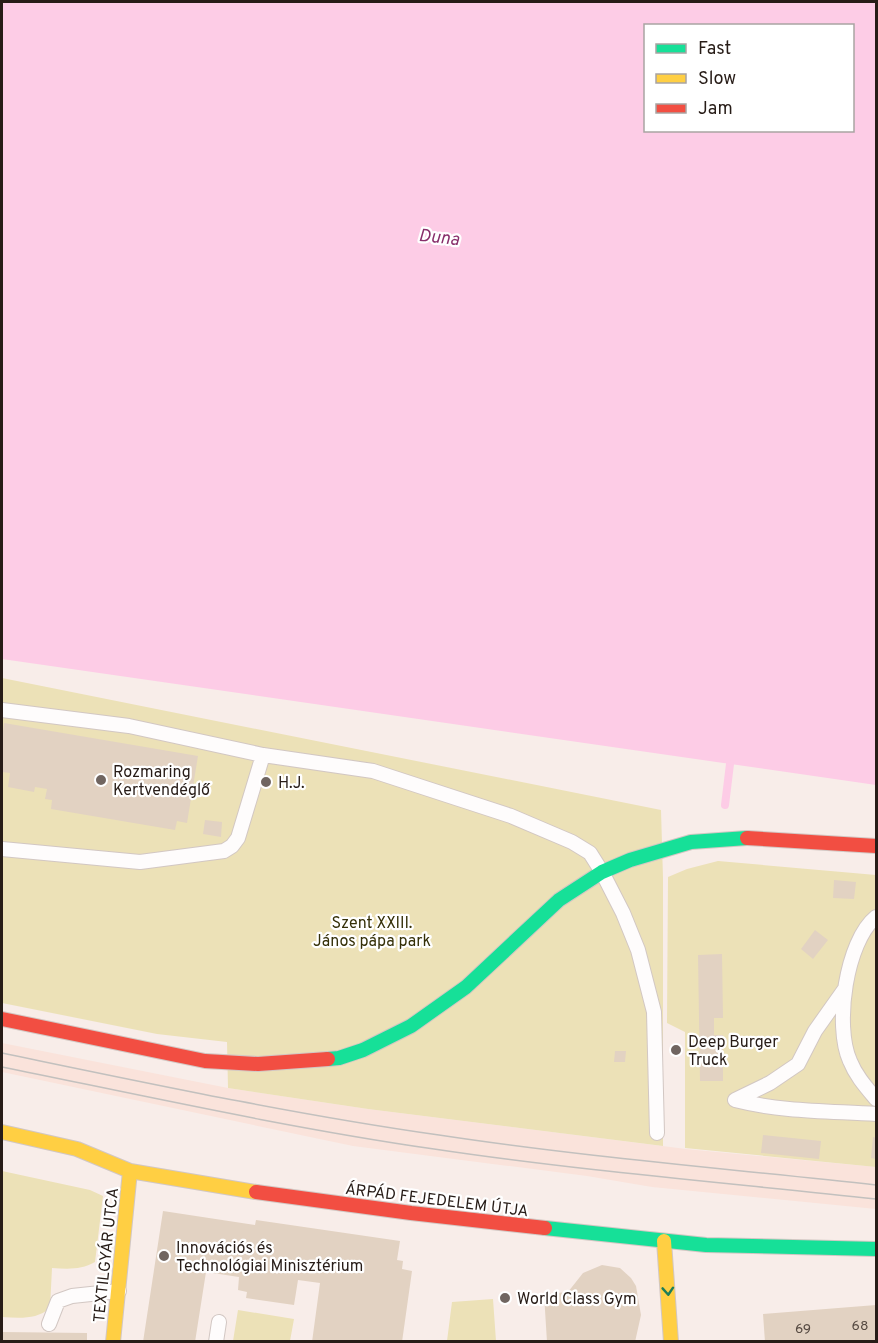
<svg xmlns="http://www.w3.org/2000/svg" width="878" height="1343" font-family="Overpass,sans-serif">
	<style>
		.built { fill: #fae3db }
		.green { fill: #ece1b7 }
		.water { fill: #fdcce6; fill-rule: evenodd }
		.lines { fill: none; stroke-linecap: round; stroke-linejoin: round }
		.stream { stroke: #fdcce6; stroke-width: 8 }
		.building { fill: #e2d2c2 }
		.lane-casing { stroke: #d2c7c3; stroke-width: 16 }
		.fast-casing { stroke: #d2c7c3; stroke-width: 16 }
		.slow-casing { stroke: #d2c7c3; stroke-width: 16 }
		.jam-casing { stroke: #d2c7c3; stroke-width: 16 }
		.lane { stroke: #fefcfc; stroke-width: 14 }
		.fast { stroke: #16e098; stroke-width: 14 }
		.slow { stroke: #ffcf43; stroke-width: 14 }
		.jam { stroke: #f24e42; stroke-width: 14 }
		.tram { stroke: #c2c0be; stroke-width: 1.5 }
		.oneway { stroke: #1e7e58 }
		.poi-dot { fill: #706560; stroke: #fff; stroke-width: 2 }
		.labels { text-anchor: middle; stroke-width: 4.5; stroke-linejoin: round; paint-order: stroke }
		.number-label { font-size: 14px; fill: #564a42 }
		.poi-label { font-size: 16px; fill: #271c17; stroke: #fff; text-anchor: start }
		.park-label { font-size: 16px; fill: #353008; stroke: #fff }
		.street-label { font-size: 16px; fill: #271c17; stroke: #fff }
		.water-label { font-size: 18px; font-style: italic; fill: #882e6b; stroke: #fff }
	</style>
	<rect width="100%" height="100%" fill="#f8ede9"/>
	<!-- built -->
	<path class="built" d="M2,1043L228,1088L368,1109L686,1149L876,1167V1209L652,1187L587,1176L353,1146L2,1072Z"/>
	<!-- green -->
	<path class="green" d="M2,678L661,810L663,878V1146L368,1109L228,1088L227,1042L157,1034L2,1003Z
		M718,861L876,875V1167L685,1148V1032L667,1023L668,877L687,869Z
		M2,1171L90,1190L103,1196L95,1262C81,1270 68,1269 52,1268L50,1308C36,1320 19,1318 2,1317Z
		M493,1299L496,1341H447L452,1302Z
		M238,1310L294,1319L290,1341H233Z"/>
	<!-- water -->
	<path class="water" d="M2,2H876V785L2,659ZM646,26H852V130H646Z"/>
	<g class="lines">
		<!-- stream -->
		<path class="stream" d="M725,805L730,764"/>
	</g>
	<!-- building -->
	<path class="building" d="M4,723L198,756L187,823L177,821L175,830L51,809L52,800L45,799L47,789L35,787L34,792L8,787L10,773L2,772V740Z
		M205,820L222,822L221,837L203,834Z
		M834,880L856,882L854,899L833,898Z
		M815,930L828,940L813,959L801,949Z
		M722,954L723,1018H714V1035H723V1081H700L698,955Z
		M615,1051H626L625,1062H614Z
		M763,1135L821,1141L819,1159L761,1153Z
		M873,1137L876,1138V1159L871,1158Z
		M163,1211L255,1225L256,1220L400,1241L397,1260L403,1261L402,1269L412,1271L402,1342H312L320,1283L298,1280L294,1305L246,1298L247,1292L238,1290L239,1277L206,1272L195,1342H143Z
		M602,1265L620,1268L631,1278L636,1286L641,1315L635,1342H547L544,1294L568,1292L583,1273Z
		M876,1305V1342H765L763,1314Z
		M2,1332L87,1333V1342H2Z"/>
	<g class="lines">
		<defs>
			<path id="lane" d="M2,710L129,726L263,755L373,771L511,816L572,842L590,853L602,872L623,913L638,950L654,1012L657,1133
				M2,849L140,862L224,851L232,846L238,838L263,755
				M876,917C846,941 834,1026 850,1061C856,1076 866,1087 876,1099
				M844,990L815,1031L798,1064L770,1083L735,1100C782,1112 829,1111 876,1114
				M49,1324L58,1301L72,1296L119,1291
				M216,1342L219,1322"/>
			<path id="fast" d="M328,1059L339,1058L363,1050L411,1026L466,987L559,900L602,872L630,860L691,842L747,838
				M545,1228L706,1245L876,1249"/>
			<path id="slow" d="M2,1132L77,1149L130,1171L256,1192
				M664,1241L671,1342
				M113,1342L130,1171"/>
			<path id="jam" d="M747,838L876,846
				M2,1019L205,1061L258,1064L328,1059
				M256,1192L411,1213L545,1228"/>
		</defs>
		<!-- lane casing -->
		<use href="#lane" class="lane-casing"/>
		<!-- fast casing -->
		<use href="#fast" class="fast-casing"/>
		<!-- slow casing -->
		<use href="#slow" class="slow-casing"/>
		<!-- jam casing -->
		<use href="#jam" class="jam-casing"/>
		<!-- lane -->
		<use href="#lane" class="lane"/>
		<!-- fast -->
		<use href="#fast" class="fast"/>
		<!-- slow -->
		<use href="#slow" class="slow"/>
		<!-- jam -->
		<use href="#jam" class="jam"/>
		<!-- tram -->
		<path class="tram" d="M2,1053C147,1083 292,1114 439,1135C584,1157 731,1169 876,1185
			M2,1067C145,1096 289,1128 434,1149C581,1171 729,1183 876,1199"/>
	</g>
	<!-- one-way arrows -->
	<defs><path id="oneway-chevron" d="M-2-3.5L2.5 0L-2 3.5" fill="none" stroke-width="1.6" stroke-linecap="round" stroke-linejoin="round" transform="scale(1.5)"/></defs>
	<use class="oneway" href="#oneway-chevron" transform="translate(668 1291) rotate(86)"/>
	<!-- markers -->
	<g class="poi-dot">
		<circle cx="101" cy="780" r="6"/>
		<circle cx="266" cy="782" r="6"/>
		<circle cx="676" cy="1050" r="6"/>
		<circle cx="164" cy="1256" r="6"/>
		<circle cx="505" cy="1298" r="6"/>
	</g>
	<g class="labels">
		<!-- number labels -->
		<g class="number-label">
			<text x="860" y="1330">68</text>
			<text x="803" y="1333">69</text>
		</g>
		<!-- poi labels -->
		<g class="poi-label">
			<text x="113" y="777">Rozmaring<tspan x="113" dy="18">Kertvendéglő</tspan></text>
			<text x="278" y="788">H.J.</text>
			<text x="688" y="1047">Deep Burger<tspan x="688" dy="18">Truck</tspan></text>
			<text x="176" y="1253">Innovációs és<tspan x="176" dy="18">Technológiai Minisztérium</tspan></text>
			<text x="517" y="1304">World Class Gym</text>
		</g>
		<!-- park labels -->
		<g class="park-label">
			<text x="372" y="928">Szent XXIII.<tspan x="372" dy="18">János pápa park</tspan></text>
		</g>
		<!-- street labels -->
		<g class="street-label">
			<text transform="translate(437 1199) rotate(7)" y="6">ÁRPÁD FEJEDELEM ÚTJA</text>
			<text transform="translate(105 1255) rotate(-84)" y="6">TEXTILGYÁR UTCA</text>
		</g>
		<!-- water labels -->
		<g class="water-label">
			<text transform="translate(439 237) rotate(6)" y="6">Duna</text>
		</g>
	</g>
	<!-- border -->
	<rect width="878" height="1343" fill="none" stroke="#271c17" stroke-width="6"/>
	<!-- legend -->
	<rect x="644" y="24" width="210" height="108" fill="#ffffff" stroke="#a9a4a2" stroke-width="1.5"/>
	<rect x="656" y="44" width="30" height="9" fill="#16e098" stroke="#a9a4a2" stroke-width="1.5"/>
	<text x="698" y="54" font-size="18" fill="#271c17">Fast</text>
	<rect x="656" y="74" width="30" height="9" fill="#ffcf43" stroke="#a9a4a2" stroke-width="1.5"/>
	<text x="698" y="84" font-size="18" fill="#271c17">Slow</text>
	<rect x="656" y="104" width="30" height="9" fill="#f24e42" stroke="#a9a4a2" stroke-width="1.5"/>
	<text x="698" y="114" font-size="18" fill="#271c17">Jam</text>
</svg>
